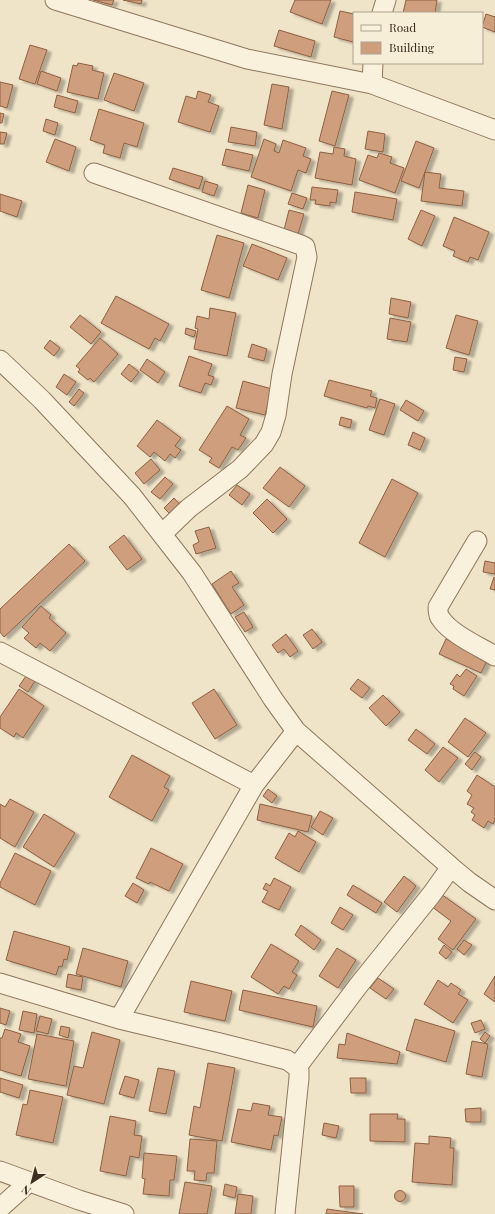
<svg xmlns="http://www.w3.org/2000/svg" width="495" height="1214" font-family="'Playfair Display',serif">
	<style>
		.building { fill: #cf9f7d; stroke: #8d5f41; filter: url(#shadow) }
		.lines { fill: none; stroke-linecap: round; stroke-linejoin: round }
		.street-casing { stroke: #8d765c; stroke-width: 21 }
		.street { stroke: #faf1dc; stroke-width: 19 }
	</style>
	<defs>
		<filter id="shadow"><feDropShadow dx="4.5" dy="2.5" stdDeviation="1" flood-color="#0004"/></filter>
	</defs>
	<rect width="100%" height="100%" fill="#f0e4c8"/>
	<!-- building -->
	<path class="building" d="M93,0H114L112,5Z
		M123,0H142L141,4Z
		M295,0H331L322,24L290,12Z
		M406,0H437L435,13H403Z
		M340,11L354,14V36L353,42L334,37Z
		M486,14L495,17V32L482,27Z
		M279,30L315,41L311,57L274,46Z
		M30,45L47,50L35,84L19,79Z
		M78,63L93,66L92,70L104,73L98,99L67,92L73,65L77,66Z
		M41,71L61,78L57,91L37,84Z
		M114,73L144,83L134,111L104,100Z
		M0,82L13,85L7,108L0,106Z
		M272,84L289,87L282,129L264,125Z
		M198,91L211,95L208,102L219,106L210,132L178,122L186,96L196,99Z
		M332,91L349,95L335,146L319,141Z
		M57,95L78,101L75,113L54,107Z
		M99,109L144,123L137,147L124,143L120,158L103,153L105,145L90,140Z
		M0,113L4,114L2,123H0Z
		M46,119L58,123L55,135L43,131Z
		M231,127L257,132L255,146L228,142Z
		M368,131L385,134L383,152L365,149Z
		M0,132L7,133L4,144H0Z
		M55,139L76,147L69,171L46,162Z
		M264,139L276,144L274,151L279,153L283,140L306,148L303,156L311,159L306,173L298,170L291,191L251,177Z
		M416,141L434,148L419,188L401,181Z
		M334,147L345,149L344,156L356,159L352,185L315,178L320,152L333,154Z
		M226,149L253,155L249,171L222,165Z
		M379,153L392,157L390,163L404,168L395,193L359,180L368,155L377,158Z
		M173,168L203,177L199,189L169,179Z
		M425,172L441,174L439,188L464,191L462,206L421,201Z
		M205,181L218,185L214,196L202,192Z
		M248,185L265,190L258,218L241,213Z
		M312,187L338,190L336,203L330,202V206L315,204L316,200H310Z
		M355,192L397,199L393,220L352,212Z
		M292,193L307,198L303,209L288,204Z
		M0,194L22,201L17,217L0,211Z
		M289,210L304,214L298,234L284,230Z
		M421,210L435,216L422,246L408,239Z
		M454,217L489,232L478,260L470,257L468,262L453,256L455,251L443,246Z
		M217,235L244,243L229,298L201,290Z
		M252,244L287,258L278,280L243,266Z
		M116,296L169,324L160,341L155,338L149,349L101,323Z
		M391,298L411,302L408,318L389,314Z
		M210,308L236,313L227,356L194,349L198,329L195,328L197,316L209,319Z
		M80,315L101,332L91,344L70,327Z
		M456,315L478,321L469,355L446,348Z
		M390,318L411,322L407,342L387,339Z
		M186,328L196,331L194,337L185,334Z
		M100,338L118,354L94,382L90,378L88,380L78,372L80,369L76,366Z
		M50,340L60,348L54,356L44,348Z
		M252,344L267,349L264,361L248,357Z
		M189,356L212,364L208,375L214,377L211,385L205,383L201,393L179,386Z
		M455,357L467,359L464,372L453,370Z
		M147,359L165,372L158,383L140,370Z
		M129,364L139,372L131,382L121,374Z
		M64,374L76,382L67,395L56,387Z
		M329,380L372,391L370,396L377,398L375,408L368,406L367,408L324,396Z
		M243,381L272,389L265,415L236,408Z
		M79,389L84,393L74,406L69,402Z
		M380,399L395,404L384,435L369,430Z
		M406,400L424,411L418,421L400,410Z
		M227,406L249,419L240,435L246,438L238,450L232,447L219,468L209,462L212,458L199,450Z
		M341,417L352,420L350,428L339,425Z
		M157,420L181,438L175,446L181,450L175,458L170,454L165,461L154,452L150,457L137,446Z
		M413,432L425,438L420,450L408,445Z
		M151,459L160,470L144,484L135,473Z
		M280,467L305,486L289,507L263,488Z
		M165,477L173,484L160,499L151,492Z
		M392,479L418,493L385,557L359,543Z
		M237,485L250,494L242,505L229,495Z
		M174,498L181,506L171,515L164,508Z
		M267,499L287,519L273,533L253,513Z
		M209,527L216,548L196,554L193,545L199,542L195,531Z
		M124,535L142,559L127,570L109,547Z
		M69,544L85,561L4,637L0,632V609Z
		M485,561L495,563V574L483,572Z
		M231,571L239,583L232,587L244,605L231,614L212,584Z
		M494,577L495,578V590L490,589Z
		M41,606L51,615L49,618L66,633L50,651L40,643L36,648L24,638L29,633L22,627Z
		M244,612L253,627L245,632L235,617Z
		M312,629L322,642L313,649L303,635Z
		M286,634L298,651L290,657L284,649L278,653L272,645Z
		M446,639L488,659L481,673L439,654Z
		M466,669L477,676L464,696L453,689L454,686L450,684L457,674L460,677Z
		M26,676L35,681L28,692L19,686Z
		M358,679L370,688L362,698L350,689Z
		M19,689L44,706L23,738L16,733L14,737L0,728V717Z
		M214,689L237,725L215,739L192,703Z
		M383,695L400,712L386,726L369,708Z
		M465,718L486,733L468,757L448,742Z
		M416,729L435,744L427,754L408,740Z
		M443,747L458,758L439,782L425,770Z
		M475,752L481,757L472,770L465,764Z
		M132,755L170,776L164,787L169,790L152,821L109,797Z
		M477,775L495,787V820L493,824L488,821L484,828L472,820L475,815L471,812L474,808L467,804L472,795L467,791Z
		M268,789L277,796L272,803L263,796Z
		M10,799L34,812L15,847L0,838V804L5,807Z
		M260,804L312,816L308,832L257,820Z
		M320,811L333,818L323,835L311,827Z
		M44,814L75,833L54,867L23,847Z
		M298,831L316,842L299,872L275,858L289,833L295,837Z
		M151,848L183,864L169,891L150,882L149,884L136,878Z
		M15,853L51,871L35,905L0,887V883Z
		M404,876L416,886L397,912L384,902Z
		M274,878L291,887L279,910L262,902L268,891L263,889L266,883L270,886Z
		M133,883L144,890L137,903L125,896Z
		M353,885L382,903L376,913L347,895Z
		M441,894L476,919L453,950L438,939L451,921L431,906Z
		M340,907L353,915L343,930L331,923Z
		M301,925L321,940L314,950L295,935Z
		M14,931L70,947L67,960L64,959L62,967L59,966L56,975L6,960Z
		M464,940L472,945L464,955L457,949Z
		M271,944L299,961L292,972L297,975L289,989L284,986L278,994L251,977Z
		M444,945L452,952L446,959L439,953Z
		M83,948L128,961L121,987L76,974Z
		M337,948L356,960L338,988L319,976Z
		M68,974L83,977L81,990L66,987Z
		M495,976V1002L484,994Z
		M378,978L394,989L386,999L370,988Z
		M438,980L448,987L451,983L461,990L458,994L468,1000L453,1023L424,1004Z
		M191,981L232,991L225,1021L184,1012Z
		M243,990L317,1006L313,1027L239,1010Z
		M0,1008L10,1011L6,1025L0,1023Z
		M23,1011L37,1014L34,1033L19,1030Z
		M40,1016L52,1019L48,1034L36,1031Z
		M415,1019L455,1031L446,1062L406,1050Z
		M481,1020L485,1029L475,1033L471,1023Z
		M61,1026L70,1028L68,1038L59,1035Z
		M5,1029L21,1034L18,1042L30,1046L21,1076L0,1070V1038H2Z
		M92,1032L120,1040L104,1104L67,1095L74,1066L83,1068Z
		M485,1032L490,1036L485,1043L480,1039Z
		M347,1033L400,1052L397,1064L337,1058L339,1044L345,1045Z
		M37,1034L74,1041L66,1086L28,1079Z
		M472,1041L488,1044L482,1077L466,1074Z
		M208,1063L235,1068L222,1141L189,1135L194,1106L200,1108Z
		M158,1068L175,1071L166,1114L149,1111Z
		M125,1076L139,1080L134,1098L119,1094Z
		M0,1078L23,1085L19,1098L0,1092Z
		M350,1078H366V1093H351Z
		M30,1090L63,1097L53,1143L16,1135L23,1104L27,1105Z
		M253,1103L270,1106L268,1115L282,1117L278,1136L274,1135L271,1150L231,1142L238,1109L251,1111Z
		M481,1108V1122H466L465,1109Z
		M370,1114H398L397,1119H405V1142L370,1141Z
		M110,1116L136,1121L134,1135L142,1136L139,1158L130,1156L126,1176L100,1171Z
		M324,1123L339,1126L336,1138L322,1135Z
		M429,1136L451,1138L450,1148H454L452,1185L412,1182L415,1143L429,1144Z
		M190,1139L217,1141L214,1173H207L206,1181L194,1180L195,1171H187Z
		M144,1153L177,1156L174,1180H170L169,1196L143,1194L145,1179L142,1178Z
		M185,1182L212,1186L207,1214H179Z
		M225,1184L237,1187L235,1198L223,1195Z
		M339,1186H354V1207H340Z
		M394.5 1196a5.5 5.5 0 1 1 11 0a5.5 5.5 0 1 1-11 0Z
		M238,1194L253,1196L251,1214H235Z
		M327,1209L363,1214H326Z"/>
	<g class="lines">
		<defs>
			<path id="street" d="M55,0L247,59L372,84L495,130
				M382,13L386,0
				M372,84L373,63
				M94,173L301,245L305,247L307,257L282,374L276,415L271,432L264,444L240,469L189,508L162,534
				M0,360L42,400L132,496L192,573L273,699L296,731L451,867L469,882L495,900
				M477,541L438,607C438,611 438,616 441,619C451,634 480,647 495,656
				M0,652L254,785
				M0,983L119,1019L220,1043L287,1060L297,1067L299,1071V1078L285,1214
				M119,1019L254,785L296,731
				M297,1067L358,986L431,895L451,867
				M0,1171L79,1200L124,1214
				M0,1208L29,1182"/>
		</defs>
		<!-- street casing -->
		<use href="#street" class="street-casing"/>
		<!-- street -->
		<use href="#street" class="street"/>
	</g>
	<!-- legend -->
	<rect x="353" y="12" width="130" height="52" fill="#f7eed8" stroke="#ada18e"/>
	<rect x="361" y="25" width="20" height="6" fill="#faf1dc" stroke="#ada18e"/>
	<text x="389" y="32" font-size="12" fill="#3d2e20">Road</text>
	<rect x="361" y="42" width="20" height="12" fill="#cf9f7d" stroke="#ada18e"/>
	<text x="389" y="52" font-size="12" fill="#3d2e20">Building</text>
	<!-- north arrow -->
	<g transform="translate(32 1182) rotate(216)" stroke="#f7eed8" stroke-width="3" paint-order="stroke">
	<path d="M0-3L7 15L0 10L-7 15Z" fill="#3d2e20"/>
	<text y="-6" font-size="11" font-weight="bold" text-anchor="middle" fill="#3d2e20">N</text>
	</g>
</svg>
